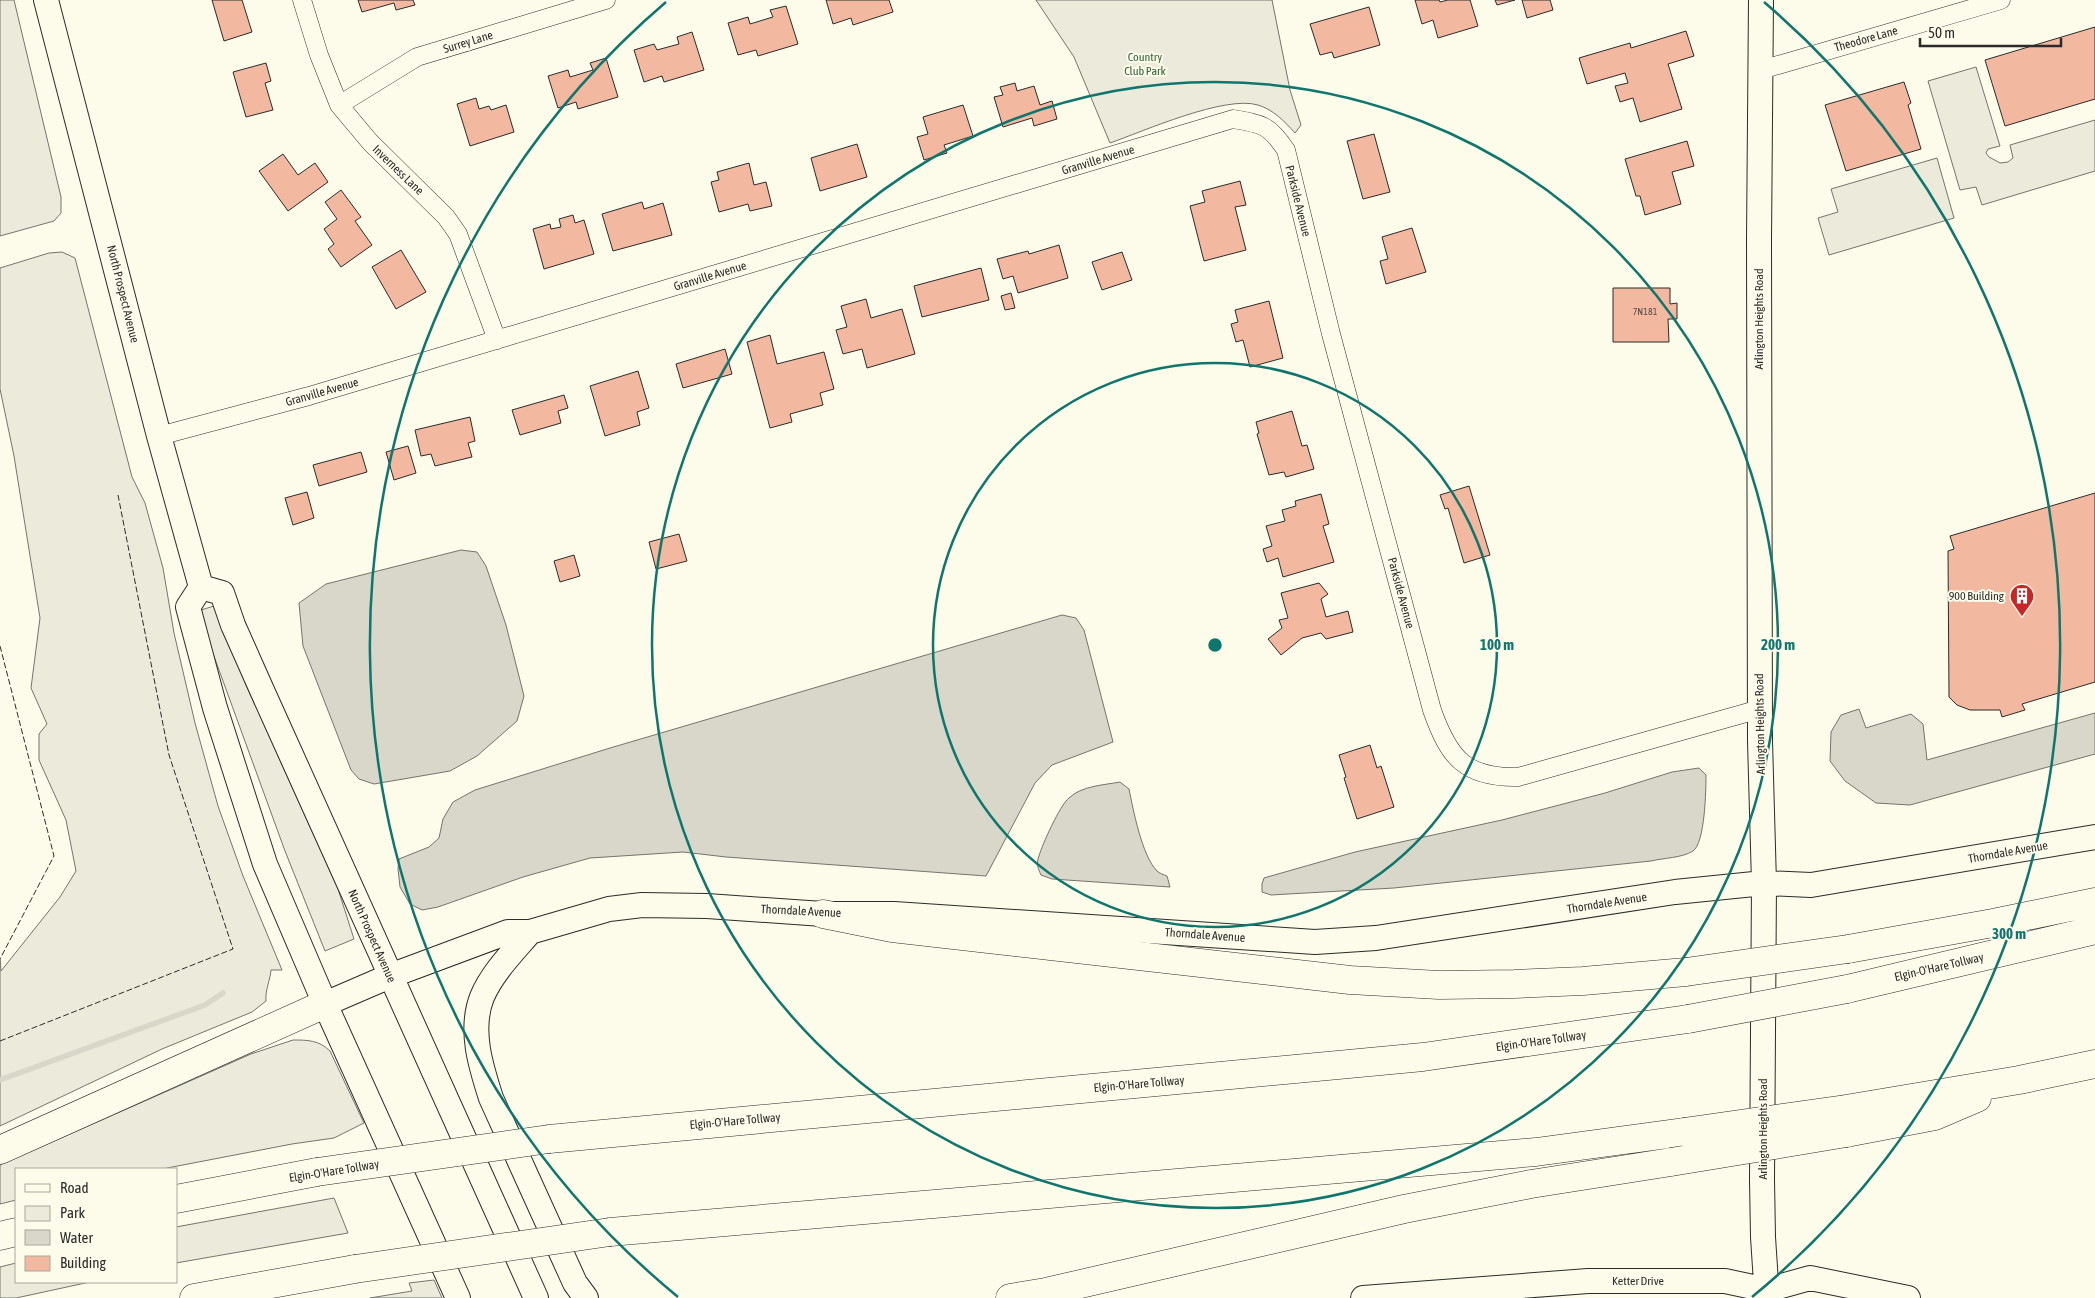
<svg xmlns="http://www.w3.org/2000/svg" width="2095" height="1298" font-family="'Asap Condensed',sans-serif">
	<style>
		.green { fill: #ecebdb; stroke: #74746e }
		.parking { fill: #eceadb; stroke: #74746e }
		.water { fill: #d8d7c9; stroke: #74746e }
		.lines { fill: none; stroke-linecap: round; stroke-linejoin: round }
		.stream { stroke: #d8d7c9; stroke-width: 5.5 }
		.building { fill: #f2b8a0; stroke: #2b2b2b }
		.street-casing { stroke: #2b2b2b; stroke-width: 19 }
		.secondary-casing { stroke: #2b2b2b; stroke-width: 26 }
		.highway-casing { stroke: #2b2b2b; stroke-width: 29 }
		.street { stroke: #fdfbea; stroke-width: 18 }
		.secondary { stroke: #fdfbea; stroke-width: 24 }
		.highway { stroke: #fdfbea; stroke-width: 28 }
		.highway-bridge-casing { stroke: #2b2b2b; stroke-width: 29; stroke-linecap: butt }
		.highway-bridge { stroke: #fdfbea; stroke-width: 28 }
		.fence { stroke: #2b2b2b; stroke-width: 1; stroke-dasharray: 6 2.5; stroke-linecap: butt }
		.ring { fill: none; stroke: #0f766e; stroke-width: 2.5 }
		.labels { text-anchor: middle; stroke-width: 4; stroke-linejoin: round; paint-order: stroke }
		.number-label { font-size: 10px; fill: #5d4e48 }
		.street-label { font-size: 12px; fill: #2b2b2b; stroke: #fdfbea }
		.park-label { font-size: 12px; fill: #34623c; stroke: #fdfbea }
		.poi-label { font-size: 12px; fill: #2b2b2b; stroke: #fdfbea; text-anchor: end }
		.centre { fill: #0f766e; stroke: #fdfbea; stroke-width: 2.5 }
		.ring-label { font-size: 15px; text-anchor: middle; font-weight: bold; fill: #0f766e; stroke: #fdfbea; stroke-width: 4; stroke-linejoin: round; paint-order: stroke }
	</style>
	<rect width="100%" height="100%" fill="#fdfbea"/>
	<!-- green -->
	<path class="green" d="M0,0H14L61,197V213L54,221L0,236Z
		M1036,0H1272L1290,90L1301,125L1295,133C1284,121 1274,110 1258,105C1225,95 1144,131 1110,143L1074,57Z
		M62,252L75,258L132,477L145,503L163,568L174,633L195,723L218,806L243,876L282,970H271C270,981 265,990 266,1001L252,1012L162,1049L0,1126V959L1,971L60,897L76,871L66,820L39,760V734L47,724L31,688L40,618L14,456L0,389V268L49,253Z
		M214,606L246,685L338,889L354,939L325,951L285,851L211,648L201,610Z
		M293,1040C307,1040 319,1040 330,1051L364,1123L334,1138L292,1144L162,1169H16V1200L0,1204V1165L251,1054Z
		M334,1198L348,1233L176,1263V1227Z
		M16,1263V1282H90L16,1298H0V1267Z
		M434,1280L442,1298H370L412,1291L409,1283Z"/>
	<!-- parking -->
	<path class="parking" d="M1976,67L2000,146L1988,149L1986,153L1989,157L2000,163L2008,162L2013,158L2010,145L2095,120V171L1982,205L1976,187L1960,190L1928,81Z
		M1937,158L1954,218L1829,255L1818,218L1838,212L1831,189Z"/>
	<!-- water -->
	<path class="water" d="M461,550L477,552L486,566L506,625L524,696L517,721L477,756L450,771L374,784L359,779L351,770L303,646L299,603L326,584Z
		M1062,615L1076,618L1084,630L1113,742L1052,765L1035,783L986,876L726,857L683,852L590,858L523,877L438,907L422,910L410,904L400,887L398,869L399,859L429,847L439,838L443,819L453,802L475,790L610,748Z
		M1859,709L1866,728L1911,714L1923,724L1927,760L2095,713V754L1910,805L1876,803L1845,781L1830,761L1831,732L1841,715Z
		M1699,768L1706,775C1706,790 1705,843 1693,851C1682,858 1663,858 1651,861L1394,888L1271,895L1262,892V884L1264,878L1355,852L1502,820L1605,793L1672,772Z
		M1120,782L1129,789C1133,809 1142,856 1157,871C1159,873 1164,875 1167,876L1170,887L1052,879L1041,875C1038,869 1036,863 1039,856C1042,845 1060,805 1069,798C1081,786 1104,785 1120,782Z"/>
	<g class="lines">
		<!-- stream -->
		<path class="stream" d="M0,1080L205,1005L223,993"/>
	</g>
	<!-- building -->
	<path class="building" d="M212,0H242L252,32L224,41Z
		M358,0H413L415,5L396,10L394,3L362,12Z
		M826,0H889L893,12L853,25L851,18L833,24Z
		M1415,0H1439L1440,2L1448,0H1470L1478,26L1438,38L1433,20L1422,24Z
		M1495,0H1515L1497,5Z
		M1522,0H1550L1553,10L1527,18Z
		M786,6L798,44L758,56L756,50L738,55L728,23L748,17L750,24L773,17L770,10Z
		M1369,7L1380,45L1334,58L1332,52L1320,55L1310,24Z
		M2095,27V99L2005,126L1985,60Z
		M1686,31L1694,56L1668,64L1682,109L1640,122L1633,98L1620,102L1615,86L1628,83L1625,73L1587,84L1579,58L1630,43L1631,48Z
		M692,32L704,70L664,82L662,76L644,82L634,50L654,44L657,50L679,44L677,37Z
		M606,58L618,97L578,109L576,102L558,108L548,76L568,70L570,77L593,70L590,63Z
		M266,63L271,81L265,83L273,110L246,117L233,72Z
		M1904,82L1911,103L1908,105L1921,149L1846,171L1825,105Z
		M1015,83L1017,91L1034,86L1040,105L1052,101L1057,119L1034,126L1032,118L1003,127L994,97L1003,95L1000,87Z
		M476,98L479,109L489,106L491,110L506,105L514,132L470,146L457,104Z
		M963,105L973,136L944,145L947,153L924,160L917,137L928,134L923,117Z
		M1374,134L1390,192L1363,199L1347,141Z
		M1687,141L1694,166L1672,172L1681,204L1645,215L1640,196H1636L1625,159Z
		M857,144L867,177L820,191L811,158Z
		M283,154L298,175L315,163L328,182L288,211L259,171Z
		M749,163L754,185L766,182L772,206L750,211L748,204L719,212L711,182L719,180L717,172Z
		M1240,181L1246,205L1235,207L1246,250L1204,261L1190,206L1205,202L1202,191Z
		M341,190L361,217L355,221L372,245L341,267L328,249L334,244L324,229L337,219L325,202Z
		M642,202L644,209L663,203L672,235L613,251L602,214Z
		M573,215L575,223L584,220L594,254L544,269L533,229L550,224L551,229L561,227L559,219Z
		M1412,228L1426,272L1386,284L1380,261L1388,259L1382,237Z
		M1059,245L1068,278L1018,293L1013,276L1003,279L997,259L1028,251L1029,254Z
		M401,250L426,292L396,309L372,267Z
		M1122,252L1132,280L1102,290L1092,262Z
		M981,268L989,300L922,317L914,286Z
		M1613,288H1670V304L1677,303V319H1668L1669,342H1613Z
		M1011,293L1015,308L1005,310L1001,296Z
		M866,299L871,318L902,309L915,354L867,368L862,349L843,354L836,330L847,327L841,306Z
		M1269,301L1283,358L1250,367L1243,340L1236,342L1231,324L1238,322L1235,310Z
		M770,335L777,364L824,352L834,389L820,393L823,405L790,414L792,422L770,428L747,342Z
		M725,349L732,374L683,388L676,364Z
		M638,371L649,408L637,412L640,425L605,436L590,386Z
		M564,395L568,408L558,411L561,423L520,435L512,410Z
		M1292,411L1302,446L1307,445L1314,469L1286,477L1284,472L1269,475L1257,434L1259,433L1256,422Z
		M470,417L475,441L468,443L472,457L435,466L431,454L421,456L415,430Z
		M408,446L416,473L394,480L386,452Z
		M361,452L367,472L319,486L313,465Z
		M1469,486L1490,555L1464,563L1448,508L1445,509L1440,495Z
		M307,492L314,518L293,525L285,498Z
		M2095,493V682L2022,704L2025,710L2002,717L2000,710H1970L1957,705L1949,697L1948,551L1954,549L1950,536Z
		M1321,494L1329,524L1323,526L1334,562L1283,577L1278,558L1267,562L1263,549L1272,546L1266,526L1285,521L1282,510L1296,506L1295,501Z
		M679,534L687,561L656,569L649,542Z
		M574,555L580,576L560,582L554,561Z
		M1319,583L1328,594L1321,599L1326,617L1348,611L1353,632L1326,639L1321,633L1302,638L1281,655L1268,639L1282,628L1279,620L1288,618L1281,593Z
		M1370,745L1377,768L1381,766L1394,807L1357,819L1344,778L1346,777L1339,755Z"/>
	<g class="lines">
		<defs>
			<path id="street" d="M302,0L319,55L339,105L370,142L446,217L458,234L497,340
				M1761,70L2001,0
				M339,105L417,57L606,0
				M159,436L309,396L1233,119C1263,124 1269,125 1286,150L1331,334L1432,710C1449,758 1465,778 1518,777L1760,709"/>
			<path id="secondary" d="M46,0L159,436L201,587L188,607L215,708L265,864L325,1004L458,1298
				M1761,0L1759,240L1760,741L1764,883L1762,1180L1763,1237L1767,1298
				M201,587L222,593L233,625L261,688L536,1298
				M530,932C513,952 492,973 482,997C469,1030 481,1067 491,1098L575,1283L586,1298
				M325,1004L390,976L508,932H530L609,909L642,905L707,906L823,914H894L1315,942L1376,938L1675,892L1764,883L1811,885L2095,837
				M1363,1298L1588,1281H1725L1767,1290L1810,1278L1908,1298"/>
			<path id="highway" d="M823,914L892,928L1350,980L1439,985L1514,984L1583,981L1686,972
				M1848,949L1993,923L2095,902
				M1847,989L2095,930
				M1846,1109L2019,1080L2095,1064
				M1846,1133L1935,1116L1977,1098
				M549,1139L1423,1057L1688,1019
				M0,1150L325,1004
				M176,1199L317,1172
				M610,1232L1536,1152L1684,1132
				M0,1236L16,1232
				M194,1298L355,1269
				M1010,1298L1046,1292L1404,1209L1531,1184L1671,1162"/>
		</defs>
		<!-- street casing -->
		<use href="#street" class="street-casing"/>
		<!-- secondary casing -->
		<use href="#secondary" class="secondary-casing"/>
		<!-- highway casing -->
		<use href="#highway" class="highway-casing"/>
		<!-- street -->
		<use href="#street" class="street"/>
		<!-- secondary -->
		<use href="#secondary" class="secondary"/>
		<!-- highway -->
		<use href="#highway" class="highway"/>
		<defs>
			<path id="highway-bridge" d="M1686,972L1848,949
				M1688,1019L1847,989
				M1684,1132L1846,1109
				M1671,1162L1846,1133
				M317,1172L549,1139
				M355,1269L610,1232"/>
		</defs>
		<!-- highway-bridge casing -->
		<use href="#highway-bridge" class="highway-bridge-casing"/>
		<!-- highway-bridge -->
		<use href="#highway-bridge" class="highway-bridge"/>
		<!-- fence -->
		<path class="fence" d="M0,646L54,856L0,959
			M0,1041L233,949L169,755L118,495"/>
	</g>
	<!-- distance rings -->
	<g class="ring">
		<circle cx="1215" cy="645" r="282"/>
		<circle cx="1215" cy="645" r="563"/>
		<path d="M678 1297A845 845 0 0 1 666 2M1764 2A845 845 0 0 1 1752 1297"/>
	</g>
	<!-- icons -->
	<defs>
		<symbol id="building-pin" viewBox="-11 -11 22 30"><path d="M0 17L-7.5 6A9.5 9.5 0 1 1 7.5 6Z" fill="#c62828" stroke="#fdfbea"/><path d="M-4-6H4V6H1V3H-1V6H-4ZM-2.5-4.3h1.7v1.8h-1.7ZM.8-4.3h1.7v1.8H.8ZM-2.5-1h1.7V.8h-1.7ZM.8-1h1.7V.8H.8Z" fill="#fff"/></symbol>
	</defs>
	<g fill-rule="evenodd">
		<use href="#building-pin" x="2008" y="582" width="28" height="38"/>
	</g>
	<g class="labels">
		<!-- number labels -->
		<g class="number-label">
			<text x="1645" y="315">7N181</text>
		</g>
		<!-- street labels -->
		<g class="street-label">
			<text transform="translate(1866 39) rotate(-16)" y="4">Theodore Lane</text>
			<text transform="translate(468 42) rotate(-17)" y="4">Surrey Lane</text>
			<text transform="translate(1098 160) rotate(-17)" y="4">Granville Avenue</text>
			<text transform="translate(398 170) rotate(44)" y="4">Inverness Lane</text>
			<text transform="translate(1298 201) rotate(76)" y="4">Parkside Avenue</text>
			<text transform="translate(710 276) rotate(-17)" y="4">Granville Avenue</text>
			<text transform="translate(123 294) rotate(76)" y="4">North Prospect Avenue</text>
			<text transform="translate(1759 319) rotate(-90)" y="4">Arlington Heights Road</text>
			<text transform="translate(322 392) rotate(-16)" y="4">Granville Avenue</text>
			<text transform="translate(1401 593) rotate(75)" y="4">Parkside Avenue</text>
			<text transform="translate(1760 724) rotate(-91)" y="4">Arlington Heights Road</text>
			<text transform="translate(2008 852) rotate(-10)" y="4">Thorndale Avenue</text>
			<text transform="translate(1607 903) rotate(-9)" y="4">Thorndale Avenue</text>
			<text transform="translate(801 911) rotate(3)" y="4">Thorndale Avenue</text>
			<text transform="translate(1205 935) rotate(4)" y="4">Thorndale Avenue</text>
			<text transform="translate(372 936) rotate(66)" y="4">North Prospect Avenue</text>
			<text transform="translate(1939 967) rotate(-13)" y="4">Elgin-O'Hare Tollway</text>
			<text transform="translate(1541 1041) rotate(-8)" y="4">Elgin-O'Hare Tollway</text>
			<text transform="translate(1139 1084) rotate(-5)" y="4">Elgin-O'Hare Tollway</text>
			<text transform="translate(735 1121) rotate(-5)" y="4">Elgin-O'Hare Tollway</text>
			<text transform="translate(1763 1129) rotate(-90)" y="4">Arlington Heights Road</text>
			<text transform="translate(334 1171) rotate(-9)" y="4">Elgin-O'Hare Tollway</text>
			<text x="1638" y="1285">Ketter Drive</text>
		</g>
		<!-- park labels -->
		<g class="park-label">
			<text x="1145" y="61">Country<tspan x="1145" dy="14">Club Park</tspan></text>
		</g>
		<!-- poi labels -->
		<g class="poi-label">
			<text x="2004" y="600">900 Building</text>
		</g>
	</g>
	<circle cx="1215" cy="645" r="8" class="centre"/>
	<g class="ring-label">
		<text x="1497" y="650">100 m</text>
		<text x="1778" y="650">200 m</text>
		<text x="2009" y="939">300 m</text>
	</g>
	<!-- legend -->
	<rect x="15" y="1168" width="162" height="115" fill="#fdfbea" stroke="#a9a89e"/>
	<rect x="25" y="1184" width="25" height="8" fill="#fdfbea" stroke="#a9a89e"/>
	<text x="60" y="1193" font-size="15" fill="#2b2b2b">Road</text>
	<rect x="25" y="1206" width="25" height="15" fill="#ecebdb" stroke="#a9a89e"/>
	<text x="60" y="1218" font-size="15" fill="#2b2b2b">Park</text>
	<rect x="25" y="1230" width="25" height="15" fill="#d8d7c9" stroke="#a9a89e"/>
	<text x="60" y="1243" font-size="15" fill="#2b2b2b">Water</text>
	<rect x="25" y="1256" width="25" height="15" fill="#f2b8a0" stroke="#a9a89e"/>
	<text x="60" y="1268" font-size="15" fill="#2b2b2b">Building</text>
	<!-- scale -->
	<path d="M1920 38v8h141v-8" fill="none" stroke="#2b2b2b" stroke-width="2.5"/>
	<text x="1928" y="38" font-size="15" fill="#2b2b2b" stroke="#fdfbea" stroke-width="4" paint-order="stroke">50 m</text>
</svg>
